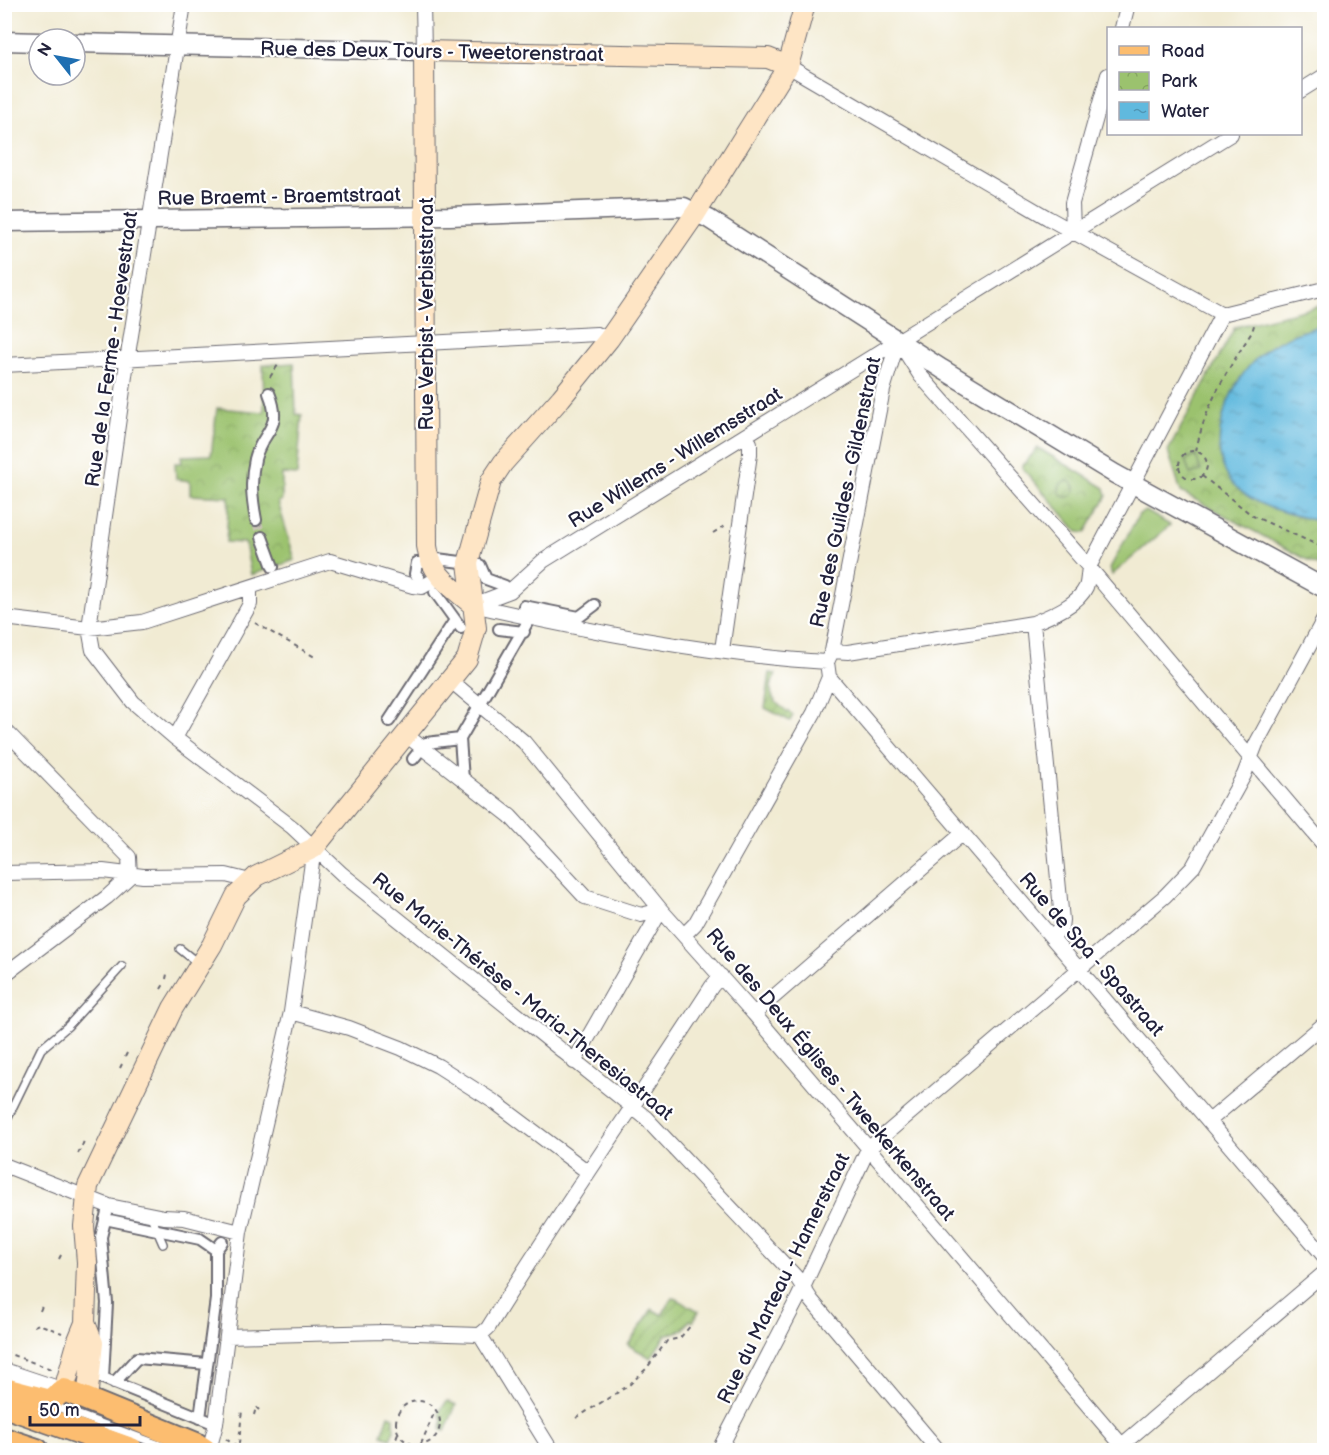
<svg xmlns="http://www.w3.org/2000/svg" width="1329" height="1455" font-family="'Balsamiq Sans',sans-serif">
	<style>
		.grass { fill: #9bc26e; stroke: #5e7254; stroke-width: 1.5 }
		.park { fill: url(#park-crowns); stroke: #5e7254; stroke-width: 1.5 }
		.garden { fill: url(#garden-furrows); stroke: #5e7254; stroke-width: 1.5 }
		.water { fill: url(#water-ripples); stroke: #416e8c; stroke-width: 1.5 }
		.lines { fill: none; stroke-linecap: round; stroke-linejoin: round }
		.pedestrian-tunnel { stroke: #c8c3b5; stroke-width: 10; stroke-dasharray: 10 5; stroke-linecap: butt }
		.service-casing { stroke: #6a6870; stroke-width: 10 }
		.pedestrian-casing { stroke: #6a6870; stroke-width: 14 }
		.minor-casing { stroke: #6a6870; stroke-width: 16 }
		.tertiary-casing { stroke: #6a6870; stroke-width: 21 }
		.secondary-casing { stroke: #6a6870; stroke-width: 22 }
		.primary-casing { stroke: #6a6870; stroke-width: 26 }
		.trunk-casing { stroke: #6a6870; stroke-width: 27 }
		.path { stroke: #6a6870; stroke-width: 2; stroke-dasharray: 4.5 4.5; stroke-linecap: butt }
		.service { stroke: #fff; stroke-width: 7 }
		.pedestrian { stroke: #fff; stroke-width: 10 }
		.minor { stroke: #fff; stroke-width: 14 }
		.tertiary { stroke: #fff; stroke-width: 18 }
		.secondary { stroke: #fee5c5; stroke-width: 20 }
		.primary { stroke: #fcbd6f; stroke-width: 22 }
		.trunk { stroke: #fcbd6f; stroke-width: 24 }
		.labels { text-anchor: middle; stroke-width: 4.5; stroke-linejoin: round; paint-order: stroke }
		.street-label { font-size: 20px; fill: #22223b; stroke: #fff }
	</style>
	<defs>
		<pattern id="park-crowns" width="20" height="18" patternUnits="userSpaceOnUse" patternTransform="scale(1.5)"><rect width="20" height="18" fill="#9bc26e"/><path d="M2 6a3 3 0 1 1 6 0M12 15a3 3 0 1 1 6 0" fill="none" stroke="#85a660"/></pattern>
		<pattern id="garden-furrows" width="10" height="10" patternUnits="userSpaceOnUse" patternTransform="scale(1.5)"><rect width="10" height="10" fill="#9bc26e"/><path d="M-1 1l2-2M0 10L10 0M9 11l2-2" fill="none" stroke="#85a660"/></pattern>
		<pattern id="water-ripples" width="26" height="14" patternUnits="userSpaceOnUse" patternTransform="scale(1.5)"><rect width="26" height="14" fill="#60b9de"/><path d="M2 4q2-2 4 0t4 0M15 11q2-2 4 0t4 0" fill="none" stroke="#4f96b5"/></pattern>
	</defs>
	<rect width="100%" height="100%" fill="#fff"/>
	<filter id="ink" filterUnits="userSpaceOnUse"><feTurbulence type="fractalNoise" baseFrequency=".0167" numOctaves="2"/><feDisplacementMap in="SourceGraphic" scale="12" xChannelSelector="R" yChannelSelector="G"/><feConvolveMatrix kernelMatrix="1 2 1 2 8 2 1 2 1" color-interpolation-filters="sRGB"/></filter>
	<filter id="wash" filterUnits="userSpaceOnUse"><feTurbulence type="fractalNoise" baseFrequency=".008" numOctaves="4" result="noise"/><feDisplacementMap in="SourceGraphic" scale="24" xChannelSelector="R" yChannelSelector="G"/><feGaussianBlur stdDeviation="1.35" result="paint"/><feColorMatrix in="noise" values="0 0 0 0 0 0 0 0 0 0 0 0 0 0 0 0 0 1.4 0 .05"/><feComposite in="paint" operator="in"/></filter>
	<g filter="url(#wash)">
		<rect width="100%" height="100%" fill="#f1ebd3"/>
		<!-- grass -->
		<path class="grass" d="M1146,511L1170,525L1112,575L1110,568L1139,514Z"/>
		<!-- park -->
		<path class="park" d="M1324,305V325C1301,331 1276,339 1259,356C1227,385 1201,452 1237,487C1260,510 1294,514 1324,523V569L1181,492L1168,451L1235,327Z
			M294,363L296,414L302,415L297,475L282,474V500L278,502L295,560L251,575L245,543L226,542L229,497L190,495V481L176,479L175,463H182L181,456L211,455L217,408L264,412L263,365Z
			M1038,448L1105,488L1107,496L1085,533L1078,532L1023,469L1022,466Z"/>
		<!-- garden -->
		<path class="garden" d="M1196,456L1201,471L1190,474L1185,460Z
			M1059 489a8 8 0 1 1 16 0a8 8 0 1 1-16 0Z
			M770,673L776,674C764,695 775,704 793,715L790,721L765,708Z
			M673,1297L699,1311L693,1322L690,1320L683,1330L666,1335L651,1358L628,1345L652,1309L662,1315Z
			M447,1401L456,1405L445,1431L441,1430L442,1420L439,1412Z
			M389,1415L394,1417V1430L390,1438L382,1435Z"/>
		<!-- water -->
		<path class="water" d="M1324,325V523C1294,514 1260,510 1236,487C1201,453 1227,384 1259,356C1277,339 1301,331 1324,325Z"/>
	</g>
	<g filter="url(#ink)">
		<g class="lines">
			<!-- pedestrian-tunnel -->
			<path class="pedestrian-tunnel" d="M256,520L262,537"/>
			<defs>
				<path id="service" d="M180,949L199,964
					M4,1125L41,1049L68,1026L122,966
					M150,1214L163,1244
					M53,1402L60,1408L173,1450"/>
				<path id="pedestrian" d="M256,520C252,499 250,480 255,459C262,430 284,430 269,393
					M262,537L273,567
					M437,559L461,562
					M476,564L480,565L486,579L505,586
					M419,577L415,574L417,563H422
					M435,592L461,628
					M524,606L579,617L595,605
					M499,629L524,632
					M389,721L455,620
					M413,759L426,743L460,739
					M463,779L460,739L527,623
					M105,1219L200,1239L216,1250L222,1242
					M98,1376L211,1422
					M103,1378L107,1303L101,1237L107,1212
					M114,1383L137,1358L207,1364
					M200,1418L216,1299V1250"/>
				<path id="minor" d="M184,4L129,348L89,628L93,650L133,702L175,738L292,827L342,874L646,1118L797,1278L812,1301L938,1450
					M423,4L424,51
					M1122,28L1128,4
					M788,66L1048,218L1222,314
					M1300,91L1324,76
					M1073,231L1072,203L1108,75
					M901,345L920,375L1089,567L1324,845
					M4,365L597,334L609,339
					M473,605L510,591L543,561L1231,134
					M473,605C585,631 712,655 827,662
					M4,618L89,628L142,622L330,561L413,586L422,587L440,577
					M1033,623L1062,920L1061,928L1052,937
					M722,650L750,454V443L745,436
					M832,651L848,652L1033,623C1050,616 1078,605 1086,587C1088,582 1088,573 1089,567L1222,314L1324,289
					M829,677L1324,1256
					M450,680L524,742L661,910L754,1014L1126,1450
					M4,729L129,857L130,876
					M406,735L510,816L585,897L641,915L661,910
					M175,738L250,604V589
					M4,873L103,871L143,876L226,875L250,881
					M685,934L695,924L814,713L829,677L827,662L832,651L883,390L898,341
					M4,975L107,897L130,876
					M291,1012L349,1028L401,1048L438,1066L496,1103L588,1172
					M754,1014L963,833
					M574,1062L661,910
					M1209,1121L1324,1024
					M4,1165L109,1206L164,1217L184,1218L240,1232
					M480,1335L488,1328C559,1212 638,1101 712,986L721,976
					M480,1335L551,1450
					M227,1336L384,1332L480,1335
					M4,1370L64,1390
					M209,1450L216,1424L240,1232L291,1012L314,848
					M719,1450L798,1298L868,1149L1165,896L1193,867L1244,775L1256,744L1324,619
					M1116,1450L1324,1273"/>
				<path id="tertiary" d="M4,41L39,42
					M75,43L424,51
					M4,222L450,216L684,207L709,219L942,369L1115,474L1324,588"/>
				<path id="secondary" d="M473,605C453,588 430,574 427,546L424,51L768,58L788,66
					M85,1323L93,1343L87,1400
					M64,1390L78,1340L85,1323L87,1262L84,1226L88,1186L173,1008L212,945L236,896L257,876L314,848L467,659L476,628L468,563L491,481L503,463L561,398L609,339L696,213L788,66L805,4"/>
				<path id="primary" d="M4,1389L50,1401L64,1390L196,1444L205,1450
					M4,1439L37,1450"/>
				<path id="trunk" d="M4,1405L131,1450"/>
			</defs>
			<!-- service casing -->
			<use href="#service" class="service-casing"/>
			<!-- pedestrian casing -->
			<use href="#pedestrian" class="pedestrian-casing"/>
			<!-- minor casing -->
			<use href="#minor" class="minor-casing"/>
			<!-- tertiary casing -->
			<use href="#tertiary" class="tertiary-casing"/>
			<!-- secondary casing -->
			<use href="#secondary" class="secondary-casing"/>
			<!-- primary casing -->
			<use href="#primary" class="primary-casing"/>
			<!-- trunk casing -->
			<use href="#trunk" class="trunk-casing"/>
			<!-- path -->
			<path class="path" d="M270,377L278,365
				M1179 465a14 14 0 1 1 28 0a14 14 0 1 1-28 0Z
				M1196,451C1205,405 1227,371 1252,332L1255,322
				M1202,476L1253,516L1324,548
				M713,533L726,525
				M255,623L315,657
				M166,979L167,974
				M161,989L164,984
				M125,1057L128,1051
				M120,1068L122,1064
				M82,1146L84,1141
				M78,1154L80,1149
				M59,1259L63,1251
				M40,1311L42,1306
				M34,1326L39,1324L62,1333
				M4,1352L51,1369
				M396 1423a22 22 0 1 1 44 0a22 22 0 1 1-44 0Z
				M254,1415L256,1407L259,1410
				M576,1418L628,1386L646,1369L667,1341L680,1338L692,1324
				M226,1439L241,1450
				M239,1444L242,1409
				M421,1444L435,1411
				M393,1446L398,1433
				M412,1450L415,1445"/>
			<!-- service -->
			<use href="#service" class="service"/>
			<!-- pedestrian -->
			<use href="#pedestrian" class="pedestrian"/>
			<!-- minor -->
			<use href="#minor" class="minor"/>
			<!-- tertiary -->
			<use href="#tertiary" class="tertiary"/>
			<!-- secondary -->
			<use href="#secondary" class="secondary"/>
			<!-- primary -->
			<use href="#primary" class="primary"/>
			<!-- trunk -->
			<use href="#trunk" class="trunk"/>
		</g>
	</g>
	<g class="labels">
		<!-- street labels -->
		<g class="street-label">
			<text transform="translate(432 51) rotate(1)" y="7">Rue des Deux Tours - Tweetorenstraat</text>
			<text transform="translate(279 196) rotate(-1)" y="7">Rue Braemt - Braemtstraat</text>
			<text transform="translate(426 314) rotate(-90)" y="7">Rue Verbist - Verbiststraat</text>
			<text transform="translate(111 349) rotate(-82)" y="7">Rue de la Ferme - Hoevestraat</text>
			<text transform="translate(675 457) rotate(-32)" y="7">Rue Willems - Willemsstraat</text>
			<text transform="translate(845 492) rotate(-78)" y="7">Rue des Guildes - Gildenstraat</text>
			<text transform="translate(1092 954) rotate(49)" y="7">Rue de Spa - Spastraat</text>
			<text transform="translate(523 996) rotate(39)" y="7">Rue Marie-Thérèse - Maria-Theresiastraat</text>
			<text transform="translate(831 1074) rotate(50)" y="7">Rue des Deux Églises - Tweekerkenstraat</text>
			<text transform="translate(783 1278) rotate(-64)" y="7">Rue du Marteau - Hamerstraat</text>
		</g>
	</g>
	<!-- margin -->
	<rect width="1329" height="1455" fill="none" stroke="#fff" stroke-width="24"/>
	<!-- legend -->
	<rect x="1107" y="27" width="195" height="108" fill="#ffffff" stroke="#a7a7b1" stroke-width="1.5"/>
	<rect x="1119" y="46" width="30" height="9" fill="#fcbd6f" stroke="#a7a7b1" stroke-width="1.5"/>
	<text x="1161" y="57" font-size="18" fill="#22223b">Road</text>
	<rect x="1119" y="72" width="30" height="18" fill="url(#park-crowns)" stroke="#a7a7b1" stroke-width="1.5"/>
	<text x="1161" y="87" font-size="18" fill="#22223b">Park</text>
	<rect x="1119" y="102" width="30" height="18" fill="url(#water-ripples)" stroke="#a7a7b1" stroke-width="1.5"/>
	<text x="1161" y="117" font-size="18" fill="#22223b">Water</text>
	<!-- north arrow -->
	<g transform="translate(57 57) rotate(301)"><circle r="28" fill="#ffffff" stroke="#a7a7b1" stroke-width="1.5"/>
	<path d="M0-4.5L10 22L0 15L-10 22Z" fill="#1f6fb2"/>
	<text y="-9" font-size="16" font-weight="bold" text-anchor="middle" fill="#22223b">N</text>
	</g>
	<!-- scale -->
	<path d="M30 1416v9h110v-9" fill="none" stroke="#22223b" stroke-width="3"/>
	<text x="39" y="1416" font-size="18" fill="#22223b" stroke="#ffffff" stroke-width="4.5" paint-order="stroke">50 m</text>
</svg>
